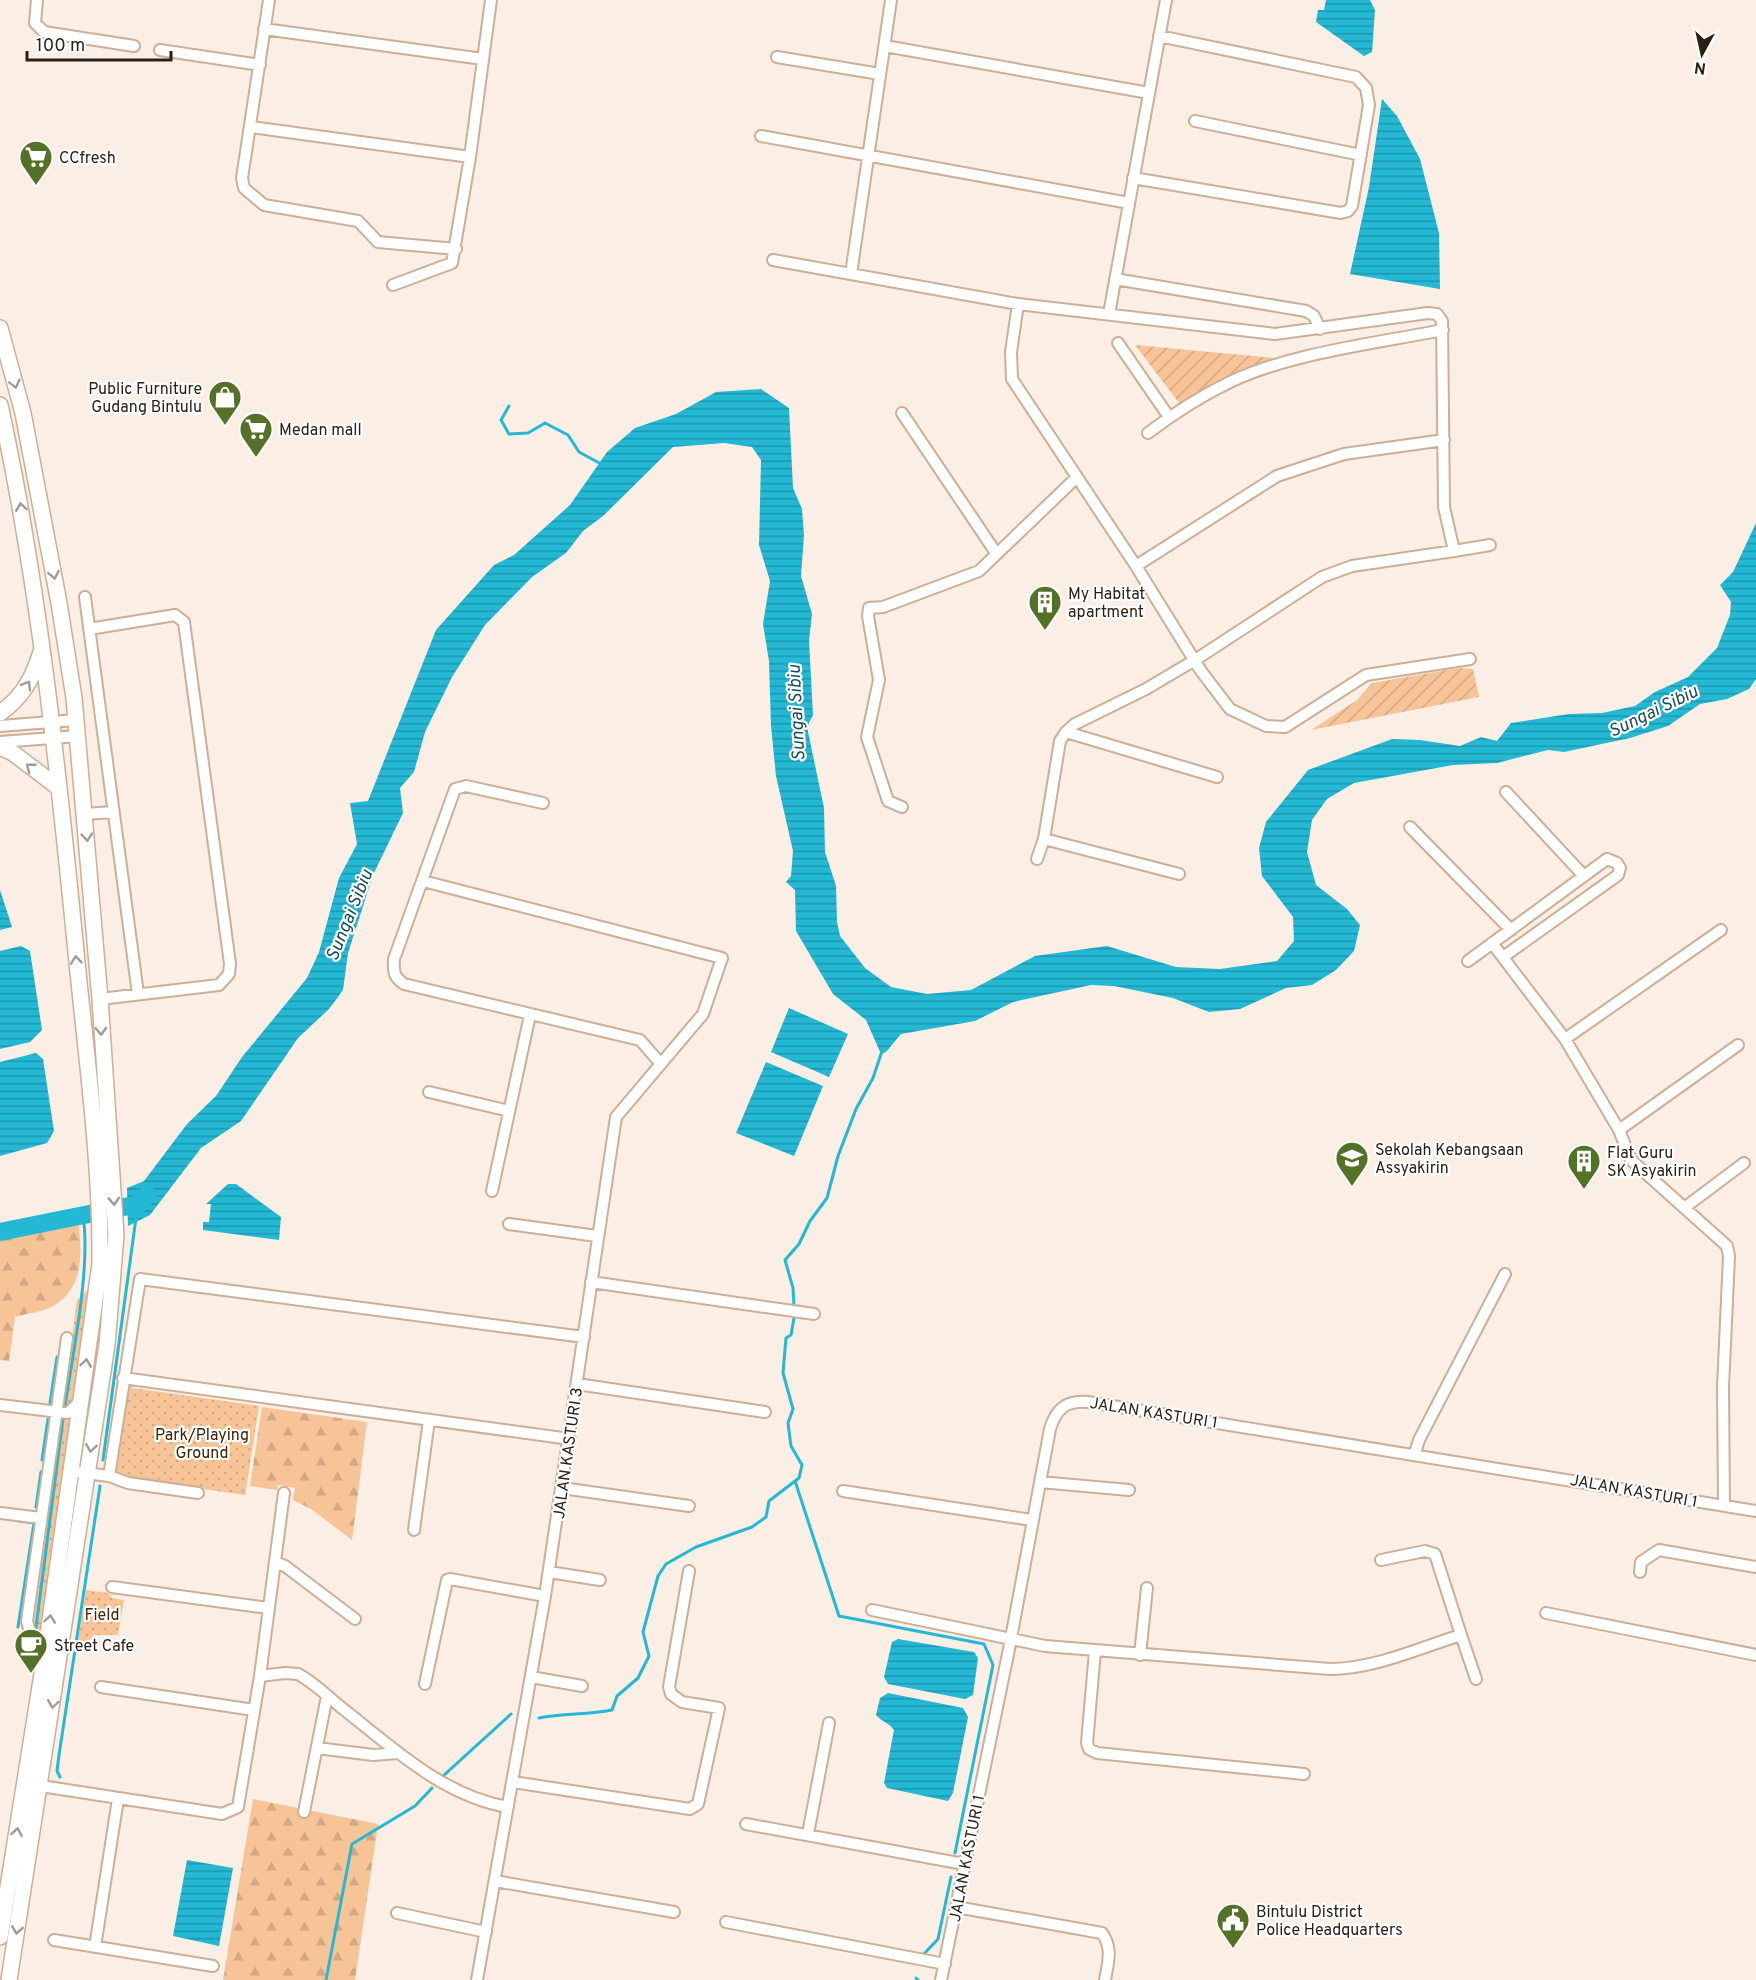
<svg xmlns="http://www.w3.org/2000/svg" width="1756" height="1980" font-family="Overpass,sans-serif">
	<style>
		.forest { fill: url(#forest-firs) }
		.park { fill: url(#park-dots) }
		.garden { fill: url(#garden-furrows) }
		.water { fill: url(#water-rules) }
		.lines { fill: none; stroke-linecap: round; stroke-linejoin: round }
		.stream { stroke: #23b9d5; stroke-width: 3 }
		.river { stroke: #23b9d5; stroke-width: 18 }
		.street-casing { stroke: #cdaf97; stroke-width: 14 }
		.secondary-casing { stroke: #cdaf97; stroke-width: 18 }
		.street { stroke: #fff; stroke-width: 10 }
		.secondary { stroke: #fff; stroke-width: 15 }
		.oneway { stroke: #a09b96 }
		.labels { text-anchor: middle; stroke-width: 4.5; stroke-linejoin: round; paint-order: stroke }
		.poi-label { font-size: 16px; fill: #2b2016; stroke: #fff; text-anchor: start }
		.street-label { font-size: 16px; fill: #2b2016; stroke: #fff }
		.park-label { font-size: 16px; fill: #3f2204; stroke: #fff }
		.water-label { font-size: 18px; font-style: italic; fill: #124d59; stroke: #fff }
	</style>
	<defs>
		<pattern id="forest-firs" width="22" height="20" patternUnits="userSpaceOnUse" patternTransform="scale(1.5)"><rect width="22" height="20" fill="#f7c498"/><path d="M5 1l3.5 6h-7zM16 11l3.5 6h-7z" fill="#d4a882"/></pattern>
		<pattern id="park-dots" width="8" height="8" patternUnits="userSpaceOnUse" patternTransform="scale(1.5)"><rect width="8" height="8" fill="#f7c498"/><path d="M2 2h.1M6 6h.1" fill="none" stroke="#d4a882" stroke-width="1.8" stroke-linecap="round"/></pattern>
		<pattern id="garden-furrows" width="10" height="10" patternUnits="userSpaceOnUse" patternTransform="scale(1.5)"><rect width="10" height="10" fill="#f7c498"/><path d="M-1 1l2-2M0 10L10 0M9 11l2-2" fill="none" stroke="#d4a882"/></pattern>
		<pattern id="water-rules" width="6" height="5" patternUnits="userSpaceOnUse" patternTransform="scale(1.5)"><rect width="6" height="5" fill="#23b9d5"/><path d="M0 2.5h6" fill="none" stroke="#1f96ac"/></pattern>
	</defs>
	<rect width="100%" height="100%" fill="#fbeee4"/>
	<!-- forest -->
	<path class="forest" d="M78,1219C82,1250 85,1286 55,1305C45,1312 27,1313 15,1317L9,1361L0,1360V1238Z
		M262,1407L367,1422L352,1540L311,1509L293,1500L295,1488L278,1485L277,1490L250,1486Z
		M253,1799L378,1824L355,1980H223Z"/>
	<!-- park -->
	<path class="park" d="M88,1290L42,1641L32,1637L77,1300Z
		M126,1387L259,1406L245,1495L112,1476Z
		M86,1590L108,1593L112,1598L124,1600L118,1635H93L90,1640L77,1648Z"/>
	<!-- garden -->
	<path class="garden" d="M1135,345L1274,358L1179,403Z
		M1458,668L1473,669L1479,697L1311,730L1357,700L1372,683Z"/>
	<!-- water -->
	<path class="water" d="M1326,0H1370L1375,10L1372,52L1364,56L1316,22L1318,10H1324Z
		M1382,99L1397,116L1420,159L1439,233L1440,289L1350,274L1369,187Z
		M761,389L789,408L793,488L802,509L804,535L801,576L812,614L809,640L813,715L807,727L824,808L825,852L836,886L837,922L840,936L865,968L891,987L927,994L971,990L1035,956L1107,946L1176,967L1220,969L1277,961L1294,941L1293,917L1262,876L1259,848L1266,822L1308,770L1392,739L1420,740L1460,746L1481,737L1497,741L1511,723L1569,714L1602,713L1635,706L1655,692L1688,677L1717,648L1730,615L1731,602L1720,585L1733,572L1756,523V679L1749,689L1727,699L1700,704L1668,726L1630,738L1564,752L1548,750L1497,763L1453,765L1354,783L1327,799L1312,820L1307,852L1316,885L1347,909L1360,925L1354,951L1336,970L1312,985L1286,988L1240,1009L1209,1012L1173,998L1114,986L1091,985L1013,1002L975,1021L901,1034L886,1052L881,1054L866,1020L833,994L796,931L795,890L786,882L791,876L793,851L776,776L771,726L769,661L763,624L770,581L759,545L761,460L752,447L724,443L673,447L603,516L583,531L566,553L532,577L485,625L452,677L425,732L414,772L400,788L403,813L373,875L348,953L343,990L329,1009L298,1038L241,1121L201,1148L150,1215L128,1226L127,1188L144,1181L187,1124L216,1096L242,1057L307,978L319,952L339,878L357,844L350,803L368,801L436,630L494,565L514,555L570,505L607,452L635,428L676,414L716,392Z
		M0,890L12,927L0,930Z
		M21,946L30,951L42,1030L30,1042L0,1049V951Z
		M789,1008L848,1034L829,1077L771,1052Z
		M36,1053L43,1059L54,1131L47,1143L0,1156V1062Z
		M766,1062L823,1086L794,1156L736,1133Z
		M228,1184H236L281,1217L279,1240L203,1230V1222H209L211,1204H206Z
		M898,1639L974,1652L978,1658L973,1695L965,1699L888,1684L884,1677L892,1642Z
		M888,1693L963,1708L968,1717L953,1793L948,1801L887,1788L884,1783L894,1730C888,1722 882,1722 876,1715L880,1698Z
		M187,1860L233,1868L219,1946L173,1936Z"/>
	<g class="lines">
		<!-- stream -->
		<path class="stream" d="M509,406L501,420L509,434L528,433L545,423L568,435L579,452L603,465
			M794,1306L793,1288L785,1260L799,1244L810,1221L827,1198L838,1156L856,1109L873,1078L882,1051
			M50,1403L57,1357
			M65,1406C73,1351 91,1268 83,1215
			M42,1460L48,1419
			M103,1460L136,1218
			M795,1481L839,1616L984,1644L993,1665L955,1853
			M36,1507L41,1472
			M18,1627L34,1523L19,1521
			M35,1635L63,1419
			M539,1718C564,1713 587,1715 612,1710L617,1696L638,1678L649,1656L643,1632L658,1576L666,1564L696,1547L752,1527L766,1517L769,1501L799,1478L802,1465L791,1446L788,1423L793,1409L783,1373L786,1338L791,1335L794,1318
			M443,1776L511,1714
			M60,1777L57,1771L59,1755L100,1486
			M922,1956L938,1939L951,1877
			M916,1978L918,1980
			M326,1980L352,1844L415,1806L432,1788"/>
		<!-- river -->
		<path class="river" d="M0,1232L139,1204L147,1195"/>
		<defs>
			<path id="street" d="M37,0L35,23L44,32L134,46
				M269,0L242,178L244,188L264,205L358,221L378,242L456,249
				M264,29L483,59
				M885,46L1149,93
				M160,50L260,65
				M777,57L880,74
				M1195,121L1361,155
				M251,127L470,157
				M761,136L1129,203
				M1133,178L1341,213L1348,211L1352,206L1369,105L1366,88L1356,77L1159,36
				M773,260L1018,304L1275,334L1428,313L1437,314L1442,321L1444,507L1454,551L1352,566L1322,577L1195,660L1146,689L1075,724L1066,732L1060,741L1044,839L1037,859
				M851,274L891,0
				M1115,279L1306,311L1314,316L1320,329
				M393,285L452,263L470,157L491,0
				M1018,304L1011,352L1012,379L1136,566L1201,671L1230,709L1266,726L1285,727L1366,675L1470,659
				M1109,314L1166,0
				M1118,343L1169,417
				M902,413L996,553
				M1148,433C1173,414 1201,396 1230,382C1291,353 1377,343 1443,330
				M1454,551L1490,545
				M1136,566L1277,476L1344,454L1444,440
				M85,597L138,994
				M89,629L175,615L184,622L230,964L229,974L219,985L100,999
				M0,726L76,720
				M1066,732L1217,777
				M0,742L78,736
				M1506,792L1584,876
				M543,803L466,786L455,789L394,959C393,972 394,977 404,984L640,1040L661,1064
				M902,807L888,801L867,737L879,680L868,616L869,608L883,607L979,571L1076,478
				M85,814L113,812
				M1410,827L1511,930
				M1044,839L1179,874
				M423,881L722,958L703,1014L616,1117L545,1596L477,1980
				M1492,943L1565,1039L1619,1130L1631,1160L1727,1246L1729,1256L1723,1387L1724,1505
				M1468,961L1607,859L1617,863L1620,868L1618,875L1503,957
				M1565,1039L1721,930
				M429,1092L509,1111
				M1619,1130L1738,1045
				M492,1191L530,1015
				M1684,1208L1744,1163
				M509,1224L597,1236
				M591,1282L814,1314
				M123,1378L570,1439
				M577,1384L765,1412
				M0,1405L68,1413L81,1400
				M1415,1453L1419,1440L1505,1274
				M71,1471L109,1476
				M1040,1482L1129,1490
				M562,1488L689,1506
				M843,1491L1032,1520
				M198,1493L128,1483L109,1476L140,1279L584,1337
				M0,1513L41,1518
				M414,1530L429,1420
				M275,1562L285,1566L355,1619
				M549,1572L600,1580
				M1640,1572L1641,1562L1659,1550L1756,1567
				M112,1587L268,1608
				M872,1610L1045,1646L1330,1669C1374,1669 1419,1648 1461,1635L1435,1554L1425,1551L1381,1560
				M1546,1613L1756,1655
				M1461,1635L1476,1679
				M46,1649L31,1636L27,1621L67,1338
				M1095,1651L1087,1743L1089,1749L1097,1753L1304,1774
				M1140,1655L1147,1588
				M260,1676L285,1673L298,1674C315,1683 328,1697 342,1708C393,1748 443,1796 508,1807
				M531,1677L582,1686
				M425,1684L447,1580L450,1579L545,1596
				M101,1687L254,1710
				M317,1748L373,1755L398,1753
				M513,1782L690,1809L698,1804L719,1708L682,1702L671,1694L669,1687L689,1571
				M41,1786L222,1814L238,1807L260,1676L284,1493
				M304,1812L327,1696
				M746,1824L964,1864
				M808,1834L829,1723
				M495,1881L674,1912
				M956,1907L1102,1933C1113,1949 1108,1962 1105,1980
				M397,1913L486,1932
				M726,1922L945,1964
				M54,1940L213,1966
				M95,1947L118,1799
				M941,1980L1009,1649L1050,1429C1056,1409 1066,1400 1088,1402L1756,1511"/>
			<path id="secondary" d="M0,328L23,413L59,603L74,698L100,999L116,1235L107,1345L9,1980
				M0,405C39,585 58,769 76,952C86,1056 101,1160 100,1264L46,1649L0,1937
				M0,713C22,698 33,678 41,652
				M0,747L13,753L59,788"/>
		</defs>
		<!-- street casing -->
		<use href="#street" class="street-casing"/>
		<!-- secondary casing -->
		<use href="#secondary" class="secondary-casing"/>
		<!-- street -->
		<use href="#street" class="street"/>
		<!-- secondary -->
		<use href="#secondary" class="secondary"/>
	</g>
	<!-- one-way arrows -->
	<defs><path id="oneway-chevron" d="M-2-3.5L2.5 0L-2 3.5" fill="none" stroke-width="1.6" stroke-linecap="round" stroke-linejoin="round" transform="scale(1.5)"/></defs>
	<g class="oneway">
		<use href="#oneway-chevron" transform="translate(15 384) rotate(76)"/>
		<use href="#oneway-chevron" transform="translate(21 507) rotate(-98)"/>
		<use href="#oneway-chevron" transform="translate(54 575) rotate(79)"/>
		<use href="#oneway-chevron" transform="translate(27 685) rotate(-59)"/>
		<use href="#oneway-chevron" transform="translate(30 767) rotate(-142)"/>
		<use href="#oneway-chevron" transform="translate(87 837) rotate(85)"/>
		<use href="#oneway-chevron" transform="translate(76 960) rotate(-96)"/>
		<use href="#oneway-chevron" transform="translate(101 1031) rotate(88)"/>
		<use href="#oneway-chevron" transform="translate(114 1201) rotate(86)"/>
		<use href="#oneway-chevron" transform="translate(86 1363) rotate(-82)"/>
		<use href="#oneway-chevron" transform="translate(91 1448) rotate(99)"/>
		<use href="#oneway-chevron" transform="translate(50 1619) rotate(-82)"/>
		<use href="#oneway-chevron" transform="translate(53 1704) rotate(98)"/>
		<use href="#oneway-chevron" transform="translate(17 1832) rotate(-81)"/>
		<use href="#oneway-chevron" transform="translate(17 1930) rotate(99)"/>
	</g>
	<!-- icons -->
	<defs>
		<symbol id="supermarket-pin" viewBox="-11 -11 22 30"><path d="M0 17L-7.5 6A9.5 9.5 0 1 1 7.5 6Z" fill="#537127" stroke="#fff"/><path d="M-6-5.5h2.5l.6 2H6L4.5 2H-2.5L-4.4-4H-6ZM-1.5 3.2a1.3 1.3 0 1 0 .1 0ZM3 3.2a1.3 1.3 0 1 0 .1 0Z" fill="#fff"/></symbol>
		<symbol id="shop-pin" viewBox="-11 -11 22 30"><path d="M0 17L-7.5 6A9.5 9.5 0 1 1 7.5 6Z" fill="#537127" stroke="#fff"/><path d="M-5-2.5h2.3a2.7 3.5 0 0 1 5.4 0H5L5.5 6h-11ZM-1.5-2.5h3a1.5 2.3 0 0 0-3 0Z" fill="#fff"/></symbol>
		<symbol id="building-pin" viewBox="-11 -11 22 30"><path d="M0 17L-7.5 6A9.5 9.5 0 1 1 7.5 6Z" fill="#537127" stroke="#fff"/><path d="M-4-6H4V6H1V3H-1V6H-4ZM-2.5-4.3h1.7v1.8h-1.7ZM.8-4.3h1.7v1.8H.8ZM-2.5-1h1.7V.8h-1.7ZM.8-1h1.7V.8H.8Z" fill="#fff"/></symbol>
		<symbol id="school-pin" viewBox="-11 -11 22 30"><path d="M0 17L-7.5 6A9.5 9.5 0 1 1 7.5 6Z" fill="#537127" stroke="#fff"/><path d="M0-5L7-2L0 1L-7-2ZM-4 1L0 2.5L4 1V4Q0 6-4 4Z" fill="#fff"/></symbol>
		<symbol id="cafe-pin" viewBox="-11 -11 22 30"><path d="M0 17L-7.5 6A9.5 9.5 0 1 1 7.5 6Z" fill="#537127" stroke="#fff"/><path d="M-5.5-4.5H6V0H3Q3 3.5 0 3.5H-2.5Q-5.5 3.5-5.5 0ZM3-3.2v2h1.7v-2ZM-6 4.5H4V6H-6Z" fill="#fff"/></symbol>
		<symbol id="civic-pin" viewBox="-11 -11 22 30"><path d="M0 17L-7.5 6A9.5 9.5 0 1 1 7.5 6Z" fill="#537127" stroke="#fff"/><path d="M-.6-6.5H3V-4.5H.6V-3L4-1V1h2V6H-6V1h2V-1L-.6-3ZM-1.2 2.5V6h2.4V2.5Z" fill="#fff"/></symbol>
	</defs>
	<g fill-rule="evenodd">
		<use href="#supermarket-pin" x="17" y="138" width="38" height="52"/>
		<use href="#shop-pin" x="206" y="378" width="38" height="52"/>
		<use href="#supermarket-pin" x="237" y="410" width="38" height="52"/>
		<use href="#building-pin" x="1026" y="583" width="38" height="52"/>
		<use href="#school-pin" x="1333" y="1139" width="38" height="52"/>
		<use href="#building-pin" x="1565" y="1142" width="38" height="52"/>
		<use href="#cafe-pin" x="12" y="1626" width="38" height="52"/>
		<use href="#civic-pin" x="1214" y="1901" width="38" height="52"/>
	</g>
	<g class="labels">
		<!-- poi labels -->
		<g class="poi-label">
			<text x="59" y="163">CCfresh</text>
			<text x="202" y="394" text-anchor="end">Public Furniture<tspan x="202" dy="18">Gudang Bintulu</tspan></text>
			<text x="279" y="435">Medan mall</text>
			<text x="1068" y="599">My Habitat<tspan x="1068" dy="18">apartment</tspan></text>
			<text x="1375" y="1155">Sekolah Kebangsaan<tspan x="1375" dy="18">Assyakirin</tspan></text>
			<text x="1607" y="1158">Flat Guru<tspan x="1607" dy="18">SK Asyakirin</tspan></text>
			<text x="54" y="1651">Street Cafe</text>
			<text x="1256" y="1917">Bintulu District<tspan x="1256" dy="18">Police Headquarters</tspan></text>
		</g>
		<!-- street labels -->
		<g class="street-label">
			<text transform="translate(1154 1412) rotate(9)" y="6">JALAN KASTURI 1</text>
			<text transform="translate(567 1453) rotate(-82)" y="6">JALAN KASTURI 3</text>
			<text transform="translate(1634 1490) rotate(10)" y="6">JALAN KASTURI 1</text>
			<text transform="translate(966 1858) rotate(-79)" y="6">JALAN KASTURI 1</text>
		</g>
		<!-- park labels -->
		<g class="park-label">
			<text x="202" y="1440">Park/Playing<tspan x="202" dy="18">Ground</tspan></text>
			<text x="102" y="1620">Field</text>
		</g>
		<!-- water labels -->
		<g class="water-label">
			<text transform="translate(1653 711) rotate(-26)" y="6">Sungai Sibiu</text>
			<text transform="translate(796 713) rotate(-93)" y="6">Sungai Sibiu</text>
			<text transform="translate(349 915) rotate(-68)" y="6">Sungai Sibiu</text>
		</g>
	</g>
	<!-- north arrow -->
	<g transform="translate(1702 54) rotate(188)" stroke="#ffffff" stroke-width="4.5" paint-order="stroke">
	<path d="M0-4.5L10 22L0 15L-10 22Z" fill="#2b2016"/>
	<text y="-9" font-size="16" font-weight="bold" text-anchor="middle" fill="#2b2016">N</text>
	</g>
	<!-- scale -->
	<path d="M27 51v9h144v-9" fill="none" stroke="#2b2016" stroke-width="3"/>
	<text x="36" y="51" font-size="18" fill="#2b2016" stroke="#ffffff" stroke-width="4.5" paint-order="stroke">100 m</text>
</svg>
